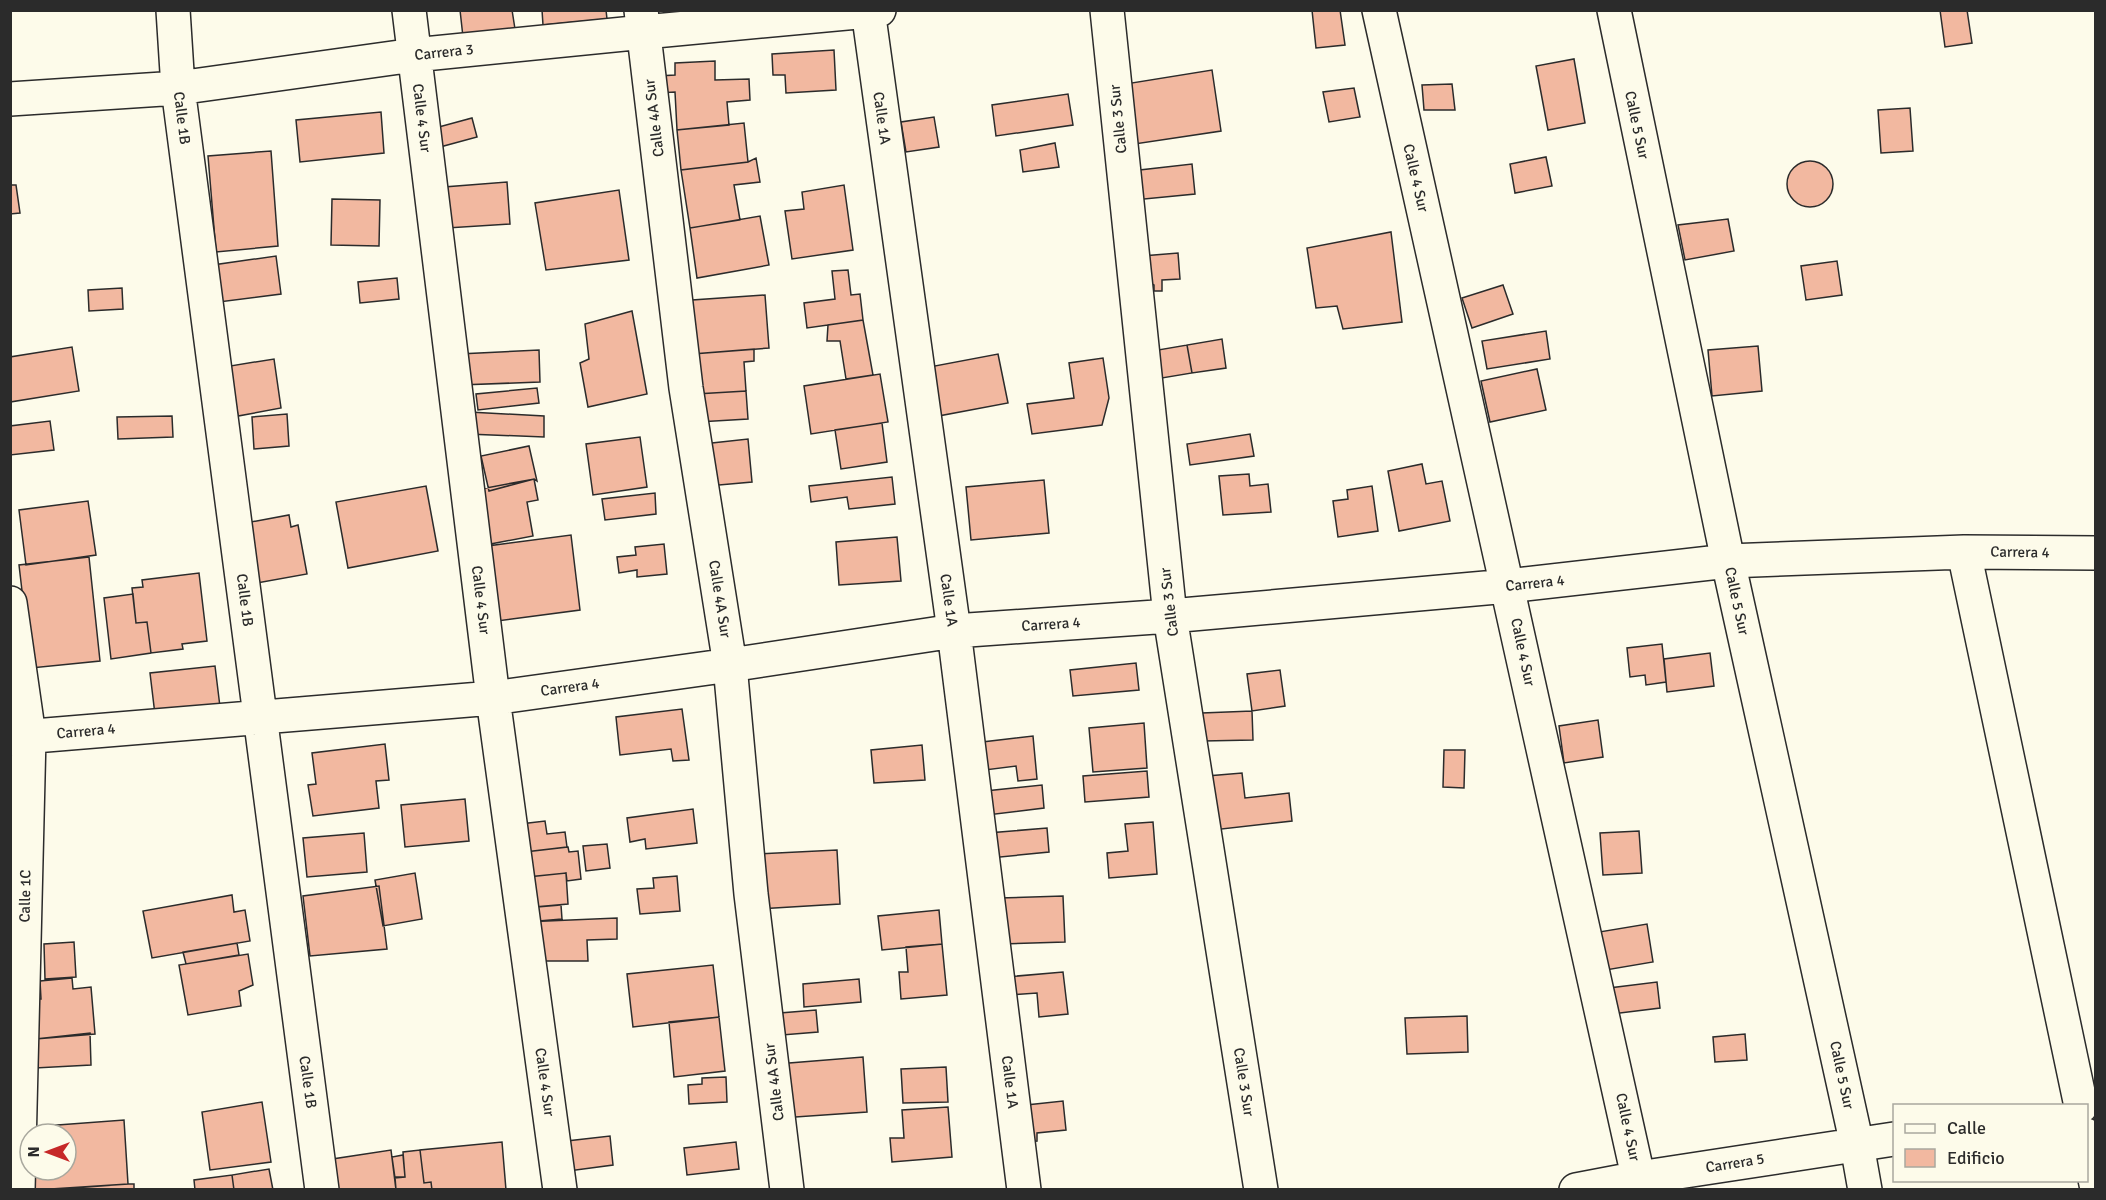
<svg xmlns="http://www.w3.org/2000/svg" width="2106" height="1200" font-family="Signika,sans-serif">
	<style>
		.building { fill: #f2b8a0; stroke: #2b2b2b; stroke-width: 1.5 }
		.lines { fill: none; stroke-linecap: round; stroke-linejoin: round }
		.street-casing { stroke: #2b2b2b; stroke-width: 36 }
		.street { stroke: #fdfbea; stroke-width: 33 }
		.labels { text-anchor: middle; stroke-width: 4.5; stroke-linejoin: round; paint-order: stroke }
		.street-label { font-size: 15px; fill: #2b2b2b; stroke: #fdfbea }
	</style>
	<rect width="100%" height="100%" fill="#fdfbea"/>
	<!-- building -->
	<path class="building" d="M460,10H512L515,29L463,37Z
		M542,10H606L607,19L543,25Z
		M1312,10H1340L1345,45L1316,48Z
		M1940,10H1967L1972,43L1945,47Z
		M834,50L836,90L786,93L785,75H773L772,54Z
		M1574,59L1585,123L1548,130L1536,66Z
		M715,61V80L749,79L750,100L727,102L729,125L677,130L675,92L658,93V76L675,75V63Z
		M1212,70L1221,131L1128,145L1119,85Z
		M1452,84L1455,110H1424L1422,85Z
		M1354,88L1360,117L1329,122L1323,92Z
		M1068,94L1073,125L996,136L992,105Z
		M1910,108L1913,151L1881,153L1878,110Z
		M381,112L384,153L300,162L296,120Z
		M934,117L939,147L906,152L901,122Z
		M472,118L477,137L440,147L435,128Z
		M744,123L748,162L681,170L677,130Z
		M1055,143L1059,167L1023,172L1020,150Z
		M271,151L278,246L216,252L208,156Z
		M1546,157L1552,186L1515,193L1510,164Z
		M756,158L760,182L734,185L740,220L690,228L681,170L748,162Z
		M1787 184a23 23 0 1 1 46 0a23 23 0 1 1-46 0Z
		M1192,164L1195,194L1134,200L1131,171Z
		M507,182L510,224L447,228L444,187Z
		M10,185H16L20,213L10,214Z
		M844,185L853,250L792,259L785,211L804,209L802,192Z
		M619,190L629,260L546,270L535,203Z
		M332,199L380,200L379,246L331,245Z
		M760,216L769,265L697,278L690,228Z
		M1728,219L1734,251L1685,260L1678,225Z
		M1391,232L1402,322L1343,329L1337,306L1316,308L1307,248Z
		M1178,253L1180,279L1162,280V291H1154V285L1143,280L1142,256Z
		M276,256L281,294L211,303L206,266Z
		M1837,261L1842,295L1806,300L1801,266Z
		M848,270L851,295L860,294L863,320L807,328L804,303L835,299L832,271Z
		M397,278L399,299L360,303L358,282Z
		M1503,285L1513,314L1472,328L1462,298Z
		M122,288L123,309L89,311L88,290Z
		M765,295L769,348L693,354L678,301Z
		M632,311L647,394L588,407L580,363L589,359L585,324Z
		M863,320L873,375L846,379L840,341H827L828,325Z
		M1546,331L1550,359L1487,369L1482,341Z
		M1222,339L1226,368L1192,373L1187,345Z
		M1187,345L1192,373L1156,379L1152,351Z
		M1758,346L1762,391L1712,396L1708,350Z
		M72,347L79,391L10,402V357Z
		M754,349V361L744,362L746,391L696,394L693,354Z
		M539,350L540,382L460,385L459,354Z
		M998,354L1008,403L933,417L924,368Z
		M1103,358L1109,398L1102,425L1032,434L1027,404L1074,398L1069,363Z
		M274,359L281,408L238,416L230,366Z
		M1537,369L1546,410L1490,422L1481,381Z
		M880,374L888,422L811,434L804,386Z
		M537,388L539,403L478,410L476,394Z
		M746,391L748,419L698,422L696,394Z
		M469,412L544,416V437L467,434Z
		M287,414L289,446L254,449L252,417Z
		M172,416L173,437L118,439L117,417Z
		M50,421L54,450L10,455V426Z
		M882,423L887,462L841,469L835,430Z
		M1250,434L1254,456L1190,465L1187,444Z
		M640,437L647,487L593,495L586,444Z
		M748,439L752,482L708,486L703,444Z
		M529,446L537,481L534,479L489,491L481,456Z
		M1422,464L1426,484L1442,481L1450,521L1399,531L1388,471Z
		M1249,474L1250,486L1268,484L1271,512L1223,515L1219,476Z
		M892,477L895,504L849,509L847,497L811,502L809,486Z
		M534,479L538,500L527,502L533,536L480,546L470,491Z
		M1044,480L1049,533L971,540L966,487Z
		M426,486L438,551L348,568L336,502Z
		M1372,486L1378,531L1338,537L1333,501L1348,499L1347,490Z
		M655,493L656,514L605,520L602,499Z
		M88,501L96,555L26,565L19,510Z
		M289,515L291,527L298,525L307,574L251,584L240,524Z
		M571,535L580,610L490,622L480,547Z
		M897,537L901,581L839,585L836,542Z
		M664,544L667,574L637,577V570L619,573L617,557L636,555L635,547Z
		M89,557L100,661L31,668L19,565Z
		M199,573L207,641L182,644L183,649L151,653L147,622L136,623L132,588L143,587L142,580Z
		M133,594L136,623L147,622L151,653L111,659L104,598Z
		M1662,644L1666,682L1646,685L1645,675L1630,677L1627,648Z
		M1710,653L1714,686L1667,692L1664,659Z
		M1136,663L1139,690L1073,696L1070,670Z
		M215,666L221,715L156,723L150,673Z
		M1280,670L1285,706L1252,711L1247,674Z
		M682,709L689,760L673,761L671,749L620,755L616,717Z
		M1252,711L1253,740L1203,741L1202,713Z
		M1598,720L1603,757L1564,763L1559,726Z
		M1144,723L1147,768L1093,772L1089,728Z
		M1033,736L1037,779L1018,781L1016,766L977,771L974,743Z
		M385,744L389,780L376,781L379,808L313,816L308,785L316,784L312,753Z
		M922,745L925,780L874,783L871,750Z
		M1444,750H1465L1464,788L1443,787Z
		M1147,771L1149,797L1085,802L1083,776Z
		M1242,773L1245,798L1289,793L1292,821L1213,830L1207,776Z
		M1042,785L1044,808L979,816L976,792Z
		M465,799L469,841L405,847L401,805Z
		M693,809L697,843L646,849L645,839L630,842L627,818Z
		M545,821L547,834L565,832L567,847L516,853L512,825Z
		M1153,822L1157,874L1109,878L1107,853L1128,851L1125,824Z
		M1047,828L1049,852L990,858L988,833Z
		M1639,831L1642,873L1603,875L1600,833Z
		M364,833L367,872L307,877L303,838Z
		M607,844L610,868L586,871L583,846Z
		M568,847L569,852L578,851L581,879L567,881L566,873L518,878L516,853Z
		M837,850L840,904L759,909L756,854Z
		M415,873L422,919L383,926L375,880Z
		M566,873L568,904L523,908L518,878Z
		M677,876L680,911L640,914L637,889L654,888L653,878Z
		M379,886L387,949L310,956L303,896Z
		M232,895L234,912L245,910L250,941L152,958L143,911Z
		M1063,896L1065,942L1001,944L999,898Z
		M561,905L562,919L527,922L525,908Z
		M939,910L942,944L882,950L878,916Z
		M617,918V939L587,940L588,961H530L524,922Z
		M1647,924L1653,962L1600,971L1593,933Z
		M74,942L76,977L45,979L44,944Z
		M237,943L239,955L186,964L183,952Z
		M942,944L947,995L901,999L899,972H908L906,947Z
		M248,954L253,985L239,991L241,1006L188,1015L179,965Z
		M713,965L719,1017L633,1027L627,974Z
		M1063,972L1068,1014L1039,1017L1037,993L1008,995L1006,977Z
		M72,978L73,989L91,987L95,1034L36,1039L33,999H41L40,981Z
		M859,979L861,1002L804,1007L803,984Z
		M1657,982L1660,1008L1604,1015L1601,989Z
		M816,1010L818,1032L782,1035L780,1013Z
		M1467,1016L1468,1052L1407,1054L1405,1018Z
		M719,1017L725,1071L674,1077L669,1022Z
		M90,1033L91,1065L35,1068L36,1039Z
		M1745,1034L1747,1060L1715,1062L1713,1037Z
		M863,1057L867,1112L781,1118L777,1064Z
		M946,1067L948,1102L903,1103L901,1069Z
		M726,1077L727,1102L689,1104L688,1085L702,1084V1078Z
		M1063,1101L1066,1130L1037,1133V1141L1021,1143L1017,1106Z
		M262,1102L271,1162L210,1170L202,1112Z
		M948,1107L952,1157L892,1162L890,1138H904L902,1110Z
		M124,1120L128,1184L35,1190L33,1170H66V1134H31V1127Z
		M610,1136L613,1165L561,1172L558,1142Z
		M502,1142L506,1190H432L431,1182L424,1183L420,1150Z
		M736,1142L739,1169L687,1175L684,1148Z
		M391,1150L396,1190H328L326,1160Z
		M420,1150L424,1183L431,1182L432,1190H396L395,1177H405L403,1152Z
		M403,1155L405,1177L395,1178L392,1157Z
		M269,1169L273,1190H234L232,1175Z
		M232,1175L234,1190H195L194,1180Z
		M128,1184H134V1190H46Z"/>
	<g class="lines">
		<defs>
			<path id="street" d="M173,10L178,88L322,1190
				M409,10L493,698L560,1190
				M641,10L686,388L730,665L751,894L787,1190
				M868,10L954,631L1024,1190
				M1107,10L1170,616L1261,1190
				M1379,10L1641,1190
				M1614,10L1728,561L1857,1145L1865,1190
				M10,99L178,88L414,55L644,32L879,10
				M1964,552L2081,1106
				M10,603L29,736L18,1190
				M10,738L493,698L730,665L954,631L1170,616L1508,586L1728,561L1964,552L2096,553
				M2086,1135L2096,1184
				M1576,1190L1639,1178L1894,1139"/>
		</defs>
		<!-- street casing -->
		<use href="#street" class="street-casing"/>
		<!-- street -->
		<use href="#street" class="street"/>
	</g>
	<g class="labels">
		<!-- street labels -->
		<g class="street-label">
			<text transform="translate(444 52) rotate(-6)" y="5">Carrera 3</text>
			<text transform="translate(182 118) rotate(83)" y="5">Calle 1B</text>
			<text transform="translate(422 118) rotate(83)" y="5">Calle 4 Sur</text>
			<text transform="translate(654 118) rotate(-97)" y="5">Calle 4A Sur</text>
			<text transform="translate(882 118) rotate(82)" y="5">Calle 1A</text>
			<text transform="translate(1118 119) rotate(-96)" y="5">Calle 3 Sur</text>
			<text transform="translate(1637 125) rotate(78)" y="5">Calle 5 Sur</text>
			<text transform="translate(1416 178) rotate(77)" y="5">Calle 4 Sur</text>
			<text transform="translate(2020 552) rotate(1)" y="5">Carrera 4</text>
			<text transform="translate(1535 583) rotate(-6)" y="5">Carrera 4</text>
			<text transform="translate(720 599) rotate(81)" y="5">Calle 4A Sur</text>
			<text transform="translate(245 600) rotate(83)" y="5">Calle 1B</text>
			<text transform="translate(481 600) rotate(83)" y="5">Calle 4 Sur</text>
			<text transform="translate(949 600) rotate(82)" y="5">Calle 1A</text>
			<text transform="translate(1737 601) rotate(78)" y="5">Calle 5 Sur</text>
			<text transform="translate(1169 602) rotate(-97)" y="5">Calle 3 Sur</text>
			<text transform="translate(1051 624) rotate(-4)" y="5">Carrera 4</text>
			<text transform="translate(1523 652) rotate(78)" y="5">Calle 4 Sur</text>
			<text transform="translate(570 687) rotate(-8)" y="5">Carrera 4</text>
			<text transform="translate(86 731) rotate(-5)" y="5">Carrera 4</text>
			<text transform="translate(25 896) rotate(-89)" y="5">Calle 1C</text>
			<text transform="translate(1842 1075) rotate(78)" y="5">Calle 5 Sur</text>
			<text transform="translate(308 1082) rotate(82)" y="5">Calle 1B</text>
			<text transform="translate(545 1082) rotate(82)" y="5">Calle 4 Sur</text>
			<text transform="translate(774 1082) rotate(-97)" y="5">Calle 4A Sur</text>
			<text transform="translate(1010 1082) rotate(83)" y="5">Calle 1A</text>
			<text transform="translate(1244 1082) rotate(81)" y="5">Calle 3 Sur</text>
			<text transform="translate(1628 1127) rotate(78)" y="5">Calle 4 Sur</text>
			<text transform="translate(1735 1163) rotate(-9)" y="5">Carrera 5</text>
		</g>
	</g>
	<!-- border -->
	<rect width="2106" height="1200" fill="none" stroke="#2b2b2b" stroke-width="24"/>
	<!-- legend -->
	<rect x="1893" y="1104" width="195" height="78" fill="#fdfbea" stroke="#a9a89e" stroke-width="1.5"/>
	<rect x="1905" y="1124" width="30" height="9" fill="#fdfbea" stroke="#a9a89e" stroke-width="1.5"/>
	<text x="1947" y="1134" font-size="18" fill="#2b2b2b">Calle</text>
	<rect x="1905" y="1149" width="30" height="18" fill="#f2b8a0" stroke="#a9a89e" stroke-width="1.5"/>
	<text x="1947" y="1164" font-size="18" fill="#2b2b2b">Edificio</text>
	<!-- north arrow -->
	<g transform="translate(48 1152) rotate(270)"><circle r="28" fill="#fdfbea" stroke="#a9a89e" stroke-width="1.5"/>
	<path d="M0-4.5L10 22L0 15L-10 22Z" fill="#c62828"/>
	<text y="-9" font-size="16" font-weight="bold" text-anchor="middle" fill="#2b2b2b">N</text>
	</g>
</svg>
